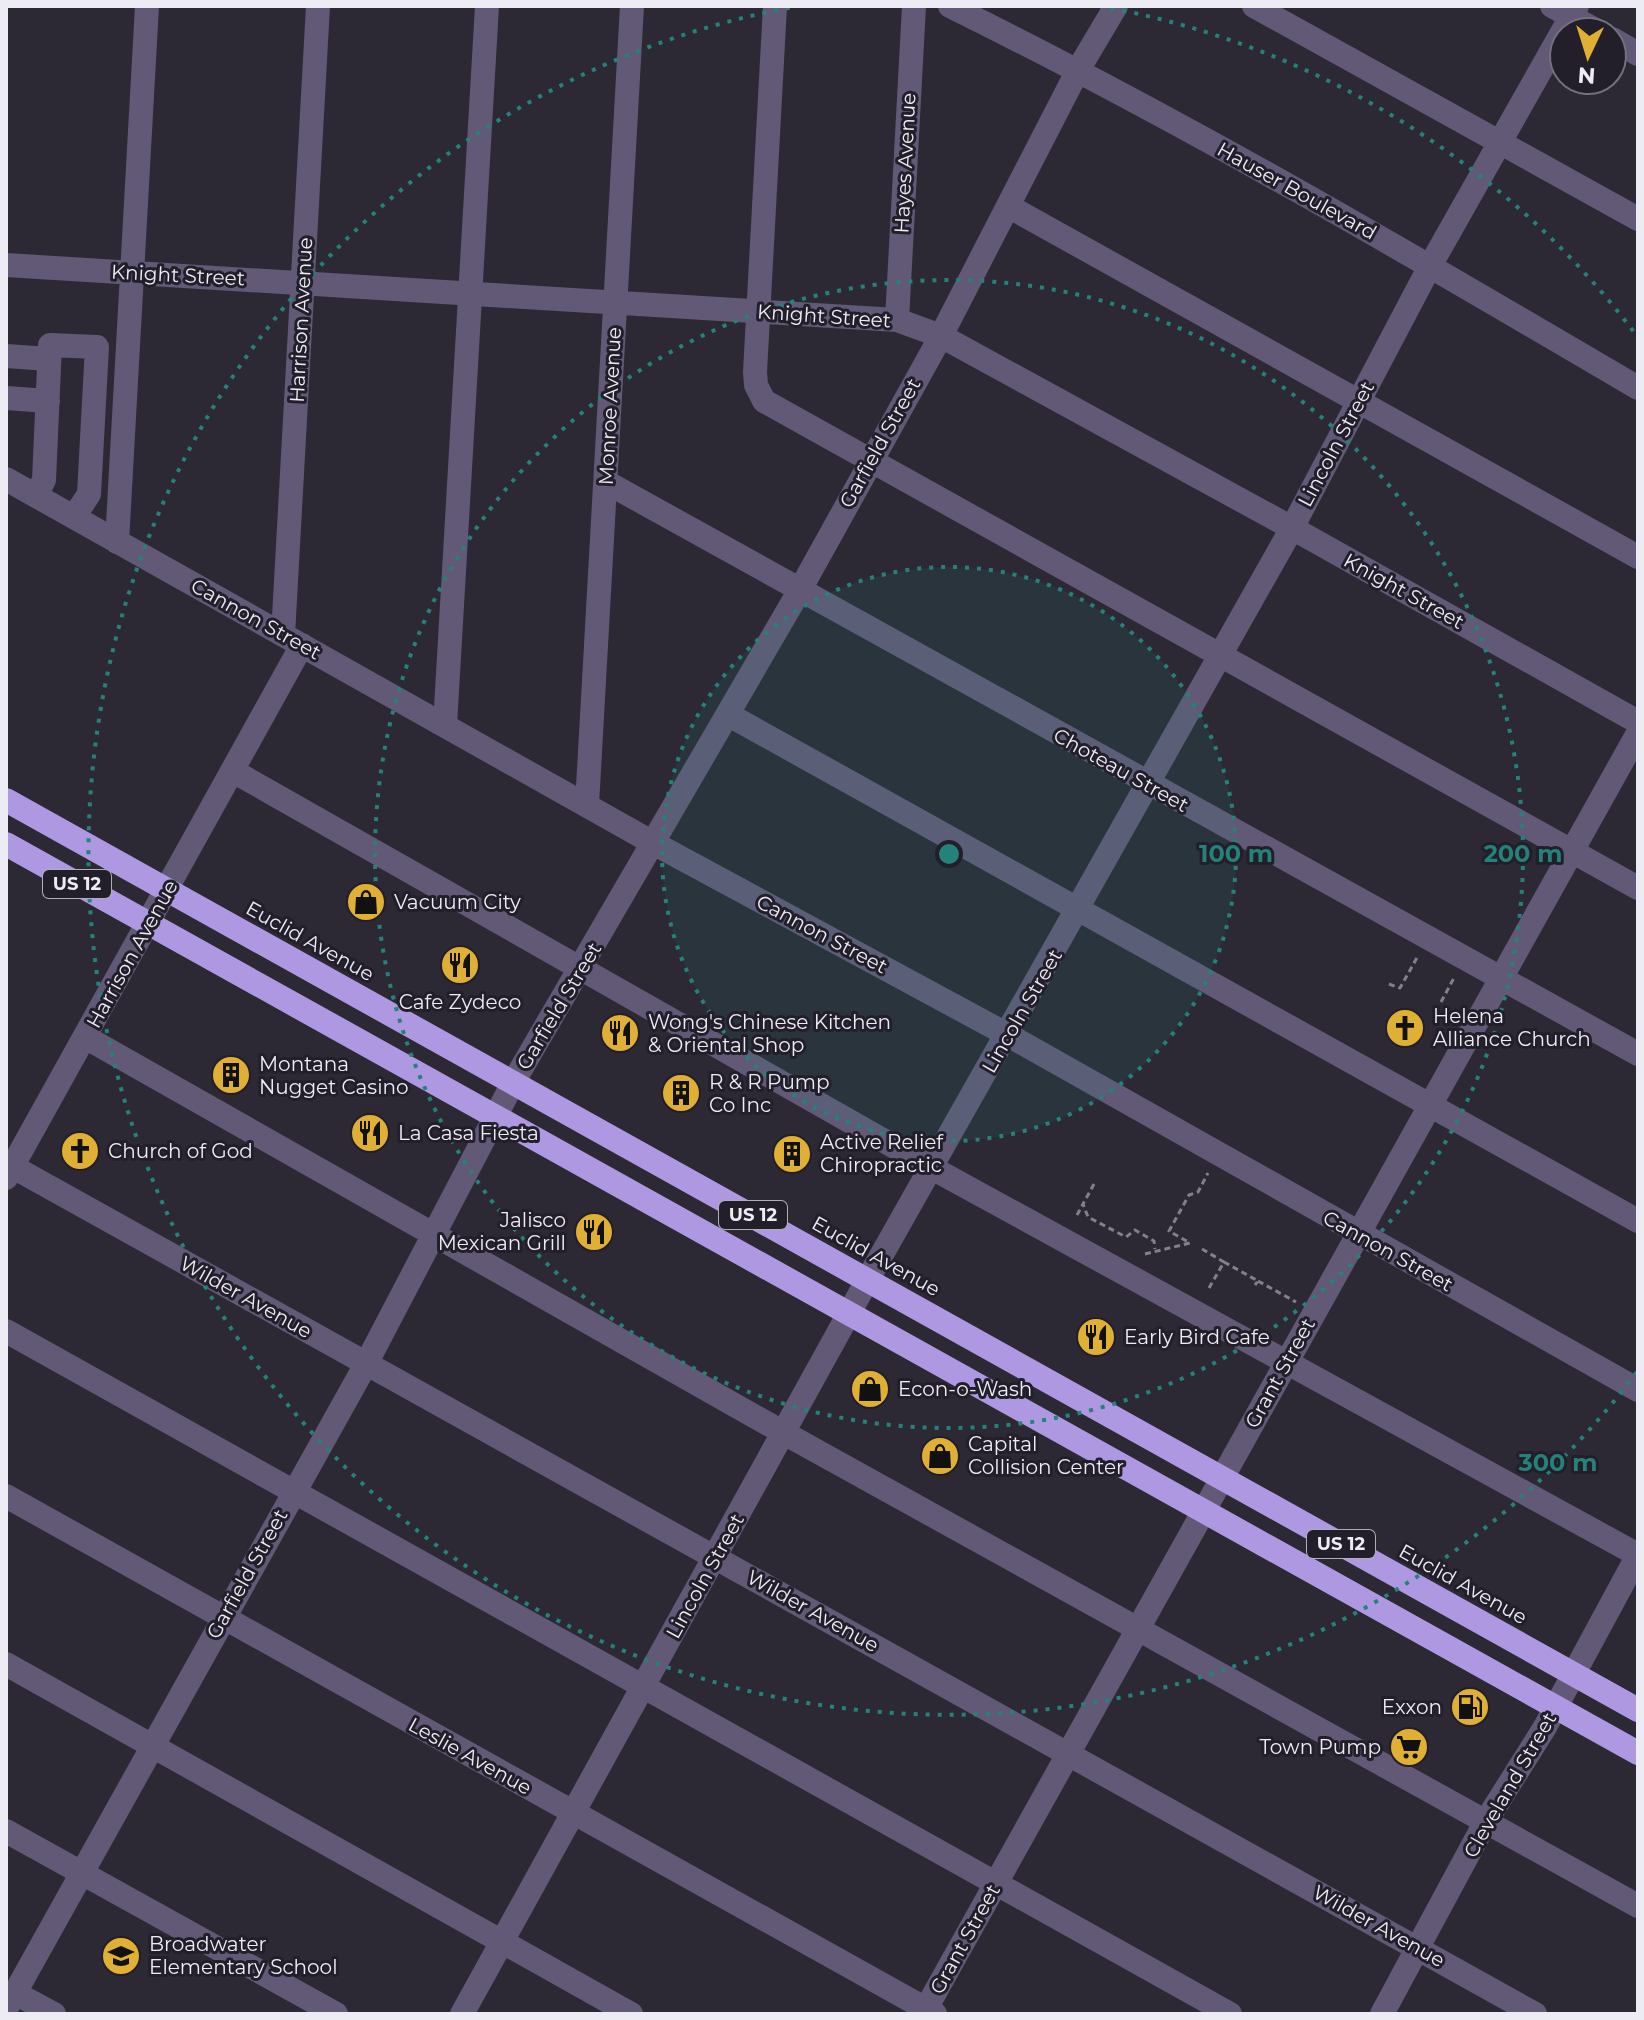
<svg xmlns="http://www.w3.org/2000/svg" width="1644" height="2020" font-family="Montserrat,sans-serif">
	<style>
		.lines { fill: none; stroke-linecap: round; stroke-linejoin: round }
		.path { stroke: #82808a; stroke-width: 3; stroke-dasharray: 6 4; stroke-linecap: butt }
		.minor { stroke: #625977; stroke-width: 24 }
		.highway { stroke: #ad98e1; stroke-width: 24 }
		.ring { fill: none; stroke: #25827b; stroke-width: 4; stroke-dasharray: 4 8 }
		.labels { text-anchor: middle; stroke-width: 6; stroke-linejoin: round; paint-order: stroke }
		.shield { fill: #221f2b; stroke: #b0aeb8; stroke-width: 2 }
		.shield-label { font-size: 18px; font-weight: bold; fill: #edebf4 }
		.street-label { font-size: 20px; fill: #edebf4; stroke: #221f2b }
		.poi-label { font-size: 20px; fill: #edebf4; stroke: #221f2b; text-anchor: start }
		.centre { fill: #25827b; stroke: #221f2b; stroke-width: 4 }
		.ring-label { font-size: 24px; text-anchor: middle; font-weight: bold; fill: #25827b; stroke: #221f2b; stroke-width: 6; stroke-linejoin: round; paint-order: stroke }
	</style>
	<rect width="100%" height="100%" fill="#2c2935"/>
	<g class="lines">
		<!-- path -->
		<path class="path" d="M1389,984L1400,988L1418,956
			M1441,1002L1455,976
			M1094,1184L1083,1204L1088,1217L1126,1237L1135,1230L1154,1241L1155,1249
			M1077,1215L1083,1204
			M1202,1249L1224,1262
			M1145,1254L1190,1243L1169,1231L1189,1195L1198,1192L1208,1173
			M1258,1281L1296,1302
			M1209,1288L1224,1262L1258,1281L1255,1285"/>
		<!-- minor -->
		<path class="minor" d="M775,6L755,372L756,385L764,401L1638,888
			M950,6C1185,122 1412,255 1638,388
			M1254,6L1638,219
			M1552,6L1599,32
			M1612,39L1638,54
			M1008,206L1638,557
			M6,265L897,320L941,336L1292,528L1638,722
			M897,320L914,6
			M6,356L49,359
			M6,398L48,401
			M6,479L655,844L1008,1035L1638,1390
			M606,482L1638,1054
			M36,496L44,480L50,345L97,347L89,494L74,517
			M117,542L147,6
			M283,635L318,6
			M729,715L1638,1221
			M445,725L487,6
			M233,771L932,1168L1638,1555
			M587,805L632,6
			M85,1037L784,1433L1638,1906
			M6,1163L1535,2014
			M6,1178L302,645
			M6,1331L1230,2014
			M6,1496L935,2014
			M6,1664L631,2014
			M6,1831L336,2014
			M15,1993L54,2014
			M6,2009L366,1364L514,1081L801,588L941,336L1078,70L1116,6
			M462,2014L868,1279L1292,528L1430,266L1577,6
			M923,2014L1638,733
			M1382,2014L1486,1821L1545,1727L1638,1555"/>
		<!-- highway -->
		<path class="highway" d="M6,800L1638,1710
			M6,844L1638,1753"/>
	</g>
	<!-- distance rings -->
	<circle cx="949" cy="854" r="287" fill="#25827b" fill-opacity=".12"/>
	<g class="ring">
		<circle cx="949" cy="854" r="287"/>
		<circle cx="949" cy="854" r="574"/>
		<path d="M1637 1372A861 861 0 1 1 799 6M1099 6A861 861 0 0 1 1637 336"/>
	</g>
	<!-- icons -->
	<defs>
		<symbol id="shop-disc" viewBox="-11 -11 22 22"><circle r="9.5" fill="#dfb034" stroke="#221f2b"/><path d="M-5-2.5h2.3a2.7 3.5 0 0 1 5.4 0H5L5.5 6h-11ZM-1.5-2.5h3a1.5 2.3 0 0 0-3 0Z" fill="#111"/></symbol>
		<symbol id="restaurant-disc" viewBox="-11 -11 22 22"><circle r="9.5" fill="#dfb034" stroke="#221f2b"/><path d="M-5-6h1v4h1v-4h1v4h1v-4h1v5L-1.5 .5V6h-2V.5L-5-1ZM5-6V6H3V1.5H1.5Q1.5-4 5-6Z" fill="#111"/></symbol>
		<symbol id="church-disc" viewBox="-11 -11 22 22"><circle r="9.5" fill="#dfb034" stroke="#221f2b"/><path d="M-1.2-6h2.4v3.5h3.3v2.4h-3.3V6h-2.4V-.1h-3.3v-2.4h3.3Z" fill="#111"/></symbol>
		<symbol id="building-disc" viewBox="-11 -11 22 22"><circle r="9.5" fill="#dfb034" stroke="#221f2b"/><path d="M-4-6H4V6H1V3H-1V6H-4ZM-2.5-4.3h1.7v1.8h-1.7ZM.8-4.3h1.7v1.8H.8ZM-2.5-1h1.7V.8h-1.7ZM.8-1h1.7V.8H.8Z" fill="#111"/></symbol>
		<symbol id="fuel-disc" viewBox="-11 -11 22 22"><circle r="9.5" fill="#dfb034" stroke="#221f2b"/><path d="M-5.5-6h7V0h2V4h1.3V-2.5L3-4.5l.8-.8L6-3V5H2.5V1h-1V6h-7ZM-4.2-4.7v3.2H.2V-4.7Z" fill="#111"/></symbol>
		<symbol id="supermarket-disc" viewBox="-11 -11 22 22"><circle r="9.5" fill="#dfb034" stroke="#221f2b"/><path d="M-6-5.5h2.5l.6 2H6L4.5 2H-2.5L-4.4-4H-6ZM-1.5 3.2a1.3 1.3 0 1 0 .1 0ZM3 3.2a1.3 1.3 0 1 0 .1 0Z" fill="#111"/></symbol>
		<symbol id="school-disc" viewBox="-11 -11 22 22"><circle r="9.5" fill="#dfb034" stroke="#221f2b"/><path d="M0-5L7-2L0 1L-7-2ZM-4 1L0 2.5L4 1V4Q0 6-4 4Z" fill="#111"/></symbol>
	</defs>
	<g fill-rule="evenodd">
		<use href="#shop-disc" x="344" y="880" width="44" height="44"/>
		<use href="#restaurant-disc" x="438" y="943" width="44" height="44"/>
		<use href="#church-disc" x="1383" y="1006" width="44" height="44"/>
		<use href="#restaurant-disc" x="598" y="1011" width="44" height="44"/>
		<use href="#building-disc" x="209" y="1053" width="44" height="44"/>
		<use href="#building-disc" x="659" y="1071" width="44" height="44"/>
		<use href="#restaurant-disc" x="348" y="1111" width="44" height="44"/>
		<use href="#church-disc" x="58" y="1129" width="44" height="44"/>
		<use href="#building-disc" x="770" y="1132" width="44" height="44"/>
		<use href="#restaurant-disc" x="572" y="1210" width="44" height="44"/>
		<use href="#restaurant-disc" x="1074" y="1315" width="44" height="44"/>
		<use href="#shop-disc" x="848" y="1367" width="44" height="44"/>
		<use href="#shop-disc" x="918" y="1434" width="44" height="44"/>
		<use href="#fuel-disc" x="1448" y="1685" width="44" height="44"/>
		<use href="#supermarket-disc" x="1387" y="1725" width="44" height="44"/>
		<use href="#school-disc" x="99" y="1934" width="44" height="44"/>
	</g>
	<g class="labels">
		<!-- shield labels -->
		<g class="shield">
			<rect x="43" y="870" width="68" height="28" rx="6"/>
			<rect x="719" y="1201" width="68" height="28" rx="6"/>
			<rect x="1307" y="1530" width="68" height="28" rx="6"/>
		</g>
		<g class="shield-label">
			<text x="77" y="890">US 12</text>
			<text x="753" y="1221">US 12</text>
			<text x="1341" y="1550">US 12</text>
		</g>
		<!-- street labels -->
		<g class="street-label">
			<text transform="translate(905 163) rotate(-87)" y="7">Hayes Avenue</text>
			<text transform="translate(1297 191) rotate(29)" y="7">Hauser Boulevard</text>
			<text transform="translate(178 275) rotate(3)" y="7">Knight Street</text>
			<text transform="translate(824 316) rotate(4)" y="7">Knight Street</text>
			<text transform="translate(301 320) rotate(-87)" y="7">Harrison Avenue</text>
			<text transform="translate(610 406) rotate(-87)" y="7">Monroe Avenue</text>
			<text transform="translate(880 443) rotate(-61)" y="7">Garfield Street</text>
			<text transform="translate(1336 444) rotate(-62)" y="7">Lincoln Street</text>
			<text transform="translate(1404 591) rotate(29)" y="7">Knight Street</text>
			<text transform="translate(256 619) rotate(29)" y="7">Cannon Street</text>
			<text transform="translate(1121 770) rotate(29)" y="7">Choteau Street</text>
			<text transform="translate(822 934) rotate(28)" y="7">Cannon Street</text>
			<text transform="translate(310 941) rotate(29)" y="7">Euclid Avenue</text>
			<text transform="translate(132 954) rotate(-61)" y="7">Harrison Avenue</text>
			<text transform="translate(559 1006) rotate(-59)" y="7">Garfield Street</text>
			<text transform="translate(1022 1011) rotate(-60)" y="7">Lincoln Street</text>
			<text transform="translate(1388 1251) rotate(29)" y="7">Cannon Street</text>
			<text transform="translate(876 1256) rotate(29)" y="7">Euclid Avenue</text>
			<text transform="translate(246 1297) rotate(29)" y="7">Wilder Avenue</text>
			<text transform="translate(1280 1373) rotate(-61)" y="7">Grant Street</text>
			<text transform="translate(247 1574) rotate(-61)" y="7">Garfield Street</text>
			<text transform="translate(705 1576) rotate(-61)" y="7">Lincoln Street</text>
			<text transform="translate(1463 1584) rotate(29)" y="7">Euclid Avenue</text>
			<text transform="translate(813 1611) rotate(29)" y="7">Wilder Avenue</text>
			<text transform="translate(470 1756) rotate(29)" y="7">Leslie Avenue</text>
			<text transform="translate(1510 1785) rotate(-60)" y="7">Cleveland Street</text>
			<text transform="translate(1379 1926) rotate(29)" y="7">Wilder Avenue</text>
			<text transform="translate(965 1939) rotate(-61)" y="7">Grant Street</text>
		</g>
		<!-- poi labels -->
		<g class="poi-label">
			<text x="394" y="909">Vacuum City</text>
			<text x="460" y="1009" text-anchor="middle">Cafe Zydeco</text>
			<text x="1433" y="1023">Helena<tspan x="1433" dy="23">Alliance Church</tspan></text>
			<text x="648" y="1029">Wong's Chinese Kitchen<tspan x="648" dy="23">&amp; Oriental Shop</tspan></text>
			<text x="259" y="1071">Montana<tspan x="259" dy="23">Nugget Casino</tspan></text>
			<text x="709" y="1089">R &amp; R Pump<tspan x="709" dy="23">Co Inc</tspan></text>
			<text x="398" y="1140">La Casa Fiesta</text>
			<text x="820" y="1149">Active Relief<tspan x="820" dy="23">Chiropractic</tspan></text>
			<text x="108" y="1158">Church of God</text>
			<text x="566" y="1227" text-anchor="end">Jalisco<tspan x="566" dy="23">Mexican Grill</tspan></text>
			<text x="1124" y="1344">Early Bird Cafe</text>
			<text x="898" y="1396">Econ-o-Wash</text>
			<text x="968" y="1451">Capital<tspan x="968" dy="23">Collision Center</tspan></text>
			<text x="1442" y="1714" text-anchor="end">Exxon</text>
			<text x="1381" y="1754" text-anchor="end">Town Pump</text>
			<text x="149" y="1951">Broadwater<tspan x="149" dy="23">Elementary School</tspan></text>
		</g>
	</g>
	<circle cx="949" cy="854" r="12" class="centre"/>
	<g class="ring-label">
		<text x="1236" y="862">100 m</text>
		<text x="1523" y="862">200 m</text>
		<text x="1558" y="1471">300 m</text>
	</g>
	<!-- border -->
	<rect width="1644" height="2020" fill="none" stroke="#edebf4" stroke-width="16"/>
	<!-- north arrow -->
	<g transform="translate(1588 56) rotate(184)"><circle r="38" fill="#221f2b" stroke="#73717b" stroke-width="2"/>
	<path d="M0-6L14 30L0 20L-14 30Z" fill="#dfb034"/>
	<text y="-12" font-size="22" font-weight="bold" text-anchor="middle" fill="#edebf4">N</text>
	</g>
</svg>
